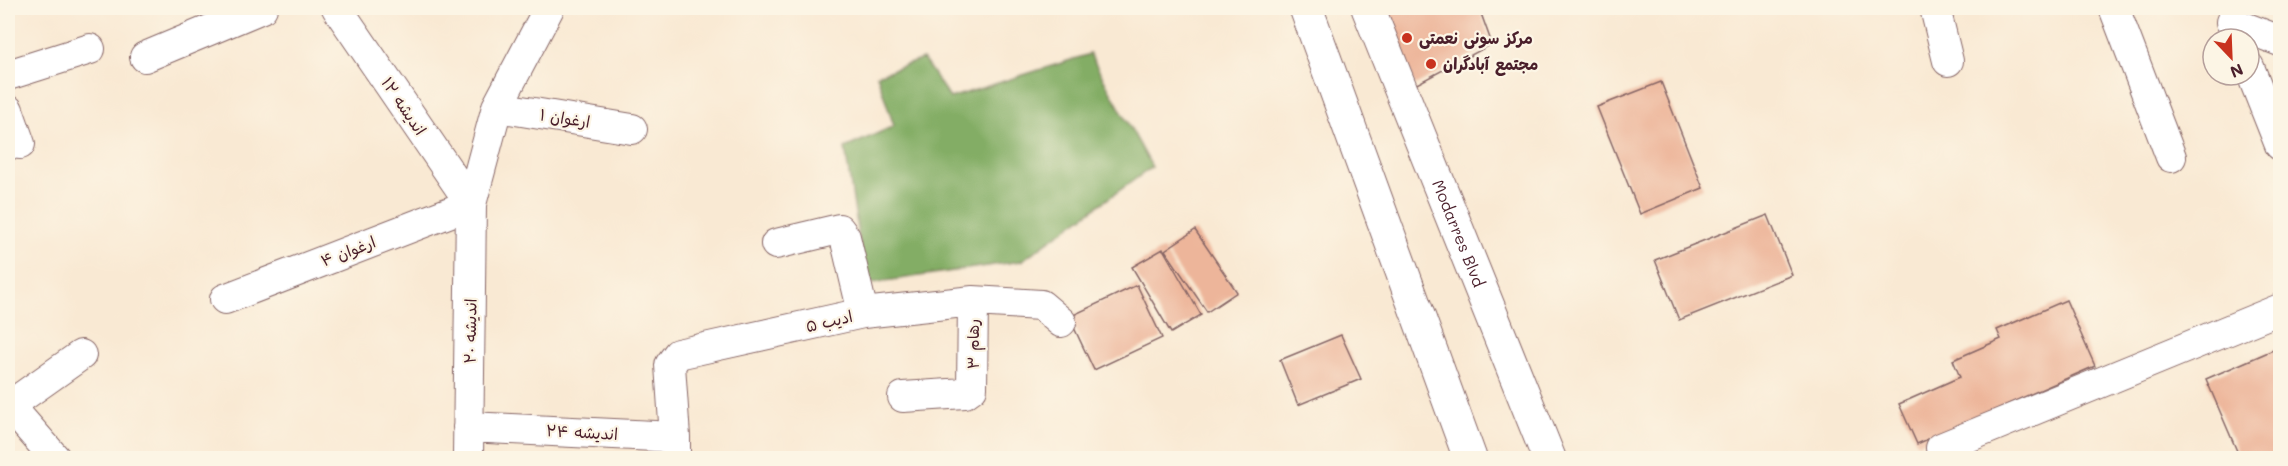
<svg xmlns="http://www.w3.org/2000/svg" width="2288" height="466" font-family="Mali,'Playpen Sans Arabic',sans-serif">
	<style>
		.forest { fill: #83ad65; stroke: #666648; stroke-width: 1.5 }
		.building { fill: #edb59a }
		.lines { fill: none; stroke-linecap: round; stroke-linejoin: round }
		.street-casing { stroke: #876666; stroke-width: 32 }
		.primary-casing { stroke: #876666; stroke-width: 35 }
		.street { stroke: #fff; stroke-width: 30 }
		.primary { stroke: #fff; stroke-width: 33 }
		.poi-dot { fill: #c8321e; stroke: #fcf5e5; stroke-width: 2 }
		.labels { text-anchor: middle; stroke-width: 4.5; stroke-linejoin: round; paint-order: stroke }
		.poi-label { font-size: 16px; font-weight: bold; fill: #4a1f2b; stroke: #fcf5e5; text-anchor: start }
		.street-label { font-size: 16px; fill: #4a1f2b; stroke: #fcf5e5 }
	</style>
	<rect width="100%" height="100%" fill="#fcf5e5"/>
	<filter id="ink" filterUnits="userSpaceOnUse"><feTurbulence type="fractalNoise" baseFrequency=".0167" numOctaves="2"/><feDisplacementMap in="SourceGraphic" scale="12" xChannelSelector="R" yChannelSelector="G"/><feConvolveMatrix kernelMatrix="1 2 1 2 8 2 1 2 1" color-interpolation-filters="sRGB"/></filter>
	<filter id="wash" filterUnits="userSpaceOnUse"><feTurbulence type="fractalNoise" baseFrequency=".008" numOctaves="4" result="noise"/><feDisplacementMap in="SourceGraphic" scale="24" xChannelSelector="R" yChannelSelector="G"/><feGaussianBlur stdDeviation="1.35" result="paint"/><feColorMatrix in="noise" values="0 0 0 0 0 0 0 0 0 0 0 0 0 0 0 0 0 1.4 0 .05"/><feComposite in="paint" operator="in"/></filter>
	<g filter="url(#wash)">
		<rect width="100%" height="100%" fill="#f9e9d3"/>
		<!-- forest -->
		<path class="forest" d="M1090,54L1152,167L1021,261L866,284L845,148L894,126L877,75L923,59L950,98Z"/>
		<g id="blocks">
			<!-- building -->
			<path class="building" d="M1386,8H1479L1492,44L1415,85Z
				M1661,82L1703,188L1640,214L1597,107Z
				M1768,215L1792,275L1679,320L1655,260Z
				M1195,230L1237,292L1207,312L1165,250Z
				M1163,249L1201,315L1171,333L1132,267Z
				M1137,285L1162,338L1094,370L1069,317Z
				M2066,300L2095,366L1917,444L1899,404L1960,377L1953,360L2001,339L1997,330Z
				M1341,335L1361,379L1298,405L1280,360Z
				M2280,347V458H2240L2206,379Z"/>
		</g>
	</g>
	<g filter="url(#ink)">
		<use href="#blocks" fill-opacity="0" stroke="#876666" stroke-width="1.5"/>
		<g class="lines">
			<defs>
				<path id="street" d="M337,8L471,204
					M1935,8L1948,61
					M2114,8L2171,157
					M2231,22L2280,41
					M145,57L262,8
					M2249,67L2280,145
					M8,75L90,49
					M497,107L632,129
					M8,110L20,144
					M776,244L839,229L845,237L863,313
					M225,299L471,204
					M903,397L965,393L972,388L973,301
					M8,404L55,458
					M9,406L81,355
					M468,427L675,437V458
					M675,437L670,365L678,354L863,313L973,301L1041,305L1061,322
					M1941,448L2280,309
					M468,458L471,204L497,107L549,8"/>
				<g id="primary">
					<path d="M1306,8L1470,458"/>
					<path id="s1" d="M1368,8L1549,458"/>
				</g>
			</defs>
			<!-- street casing -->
			<use href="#street" class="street-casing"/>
			<!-- primary casing -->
			<use href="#primary" class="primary-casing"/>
			<!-- street -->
			<use href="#street" class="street"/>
			<!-- primary -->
			<use href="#primary" class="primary"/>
		</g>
	</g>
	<!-- markers -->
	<g class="poi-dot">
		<circle cx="1407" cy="38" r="6"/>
		<circle cx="1431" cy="64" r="6"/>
	</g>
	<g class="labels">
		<!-- poi labels -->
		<g class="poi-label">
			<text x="1419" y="44">مرکز سونی نعمتی</text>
			<text x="1443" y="70">مجتمع آبادگران</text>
		</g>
		<!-- street labels -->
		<g class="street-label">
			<text transform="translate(404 106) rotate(56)" y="6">اندیشه ۱۲</text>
			<text transform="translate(565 118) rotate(9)" y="6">ارغوان ۱</text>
			<text dy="6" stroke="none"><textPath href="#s1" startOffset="243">Modarres Blvd</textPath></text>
			<text transform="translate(348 251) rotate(-21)" y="6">ارغوان ۴</text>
			<text transform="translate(829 321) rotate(-13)" y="6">ادیب ۵</text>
			<text transform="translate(470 331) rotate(-89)" y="6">اندیشه ۲۰</text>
			<text transform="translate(973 344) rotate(-90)" y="6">رهام ۳</text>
			<text transform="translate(582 432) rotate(3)" y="6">اندیشه ۲۴</text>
		</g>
	</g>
	<!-- margin -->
	<rect width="2288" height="466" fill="none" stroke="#fcf5e5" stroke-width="30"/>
	<!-- north arrow -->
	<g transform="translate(2231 57) rotate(157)"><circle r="28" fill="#fcf5e5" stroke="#b59f9b" stroke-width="1.5"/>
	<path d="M0-4.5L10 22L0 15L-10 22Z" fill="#c8321e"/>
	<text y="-9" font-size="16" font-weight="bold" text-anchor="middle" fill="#4a1f2b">N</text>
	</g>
</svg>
